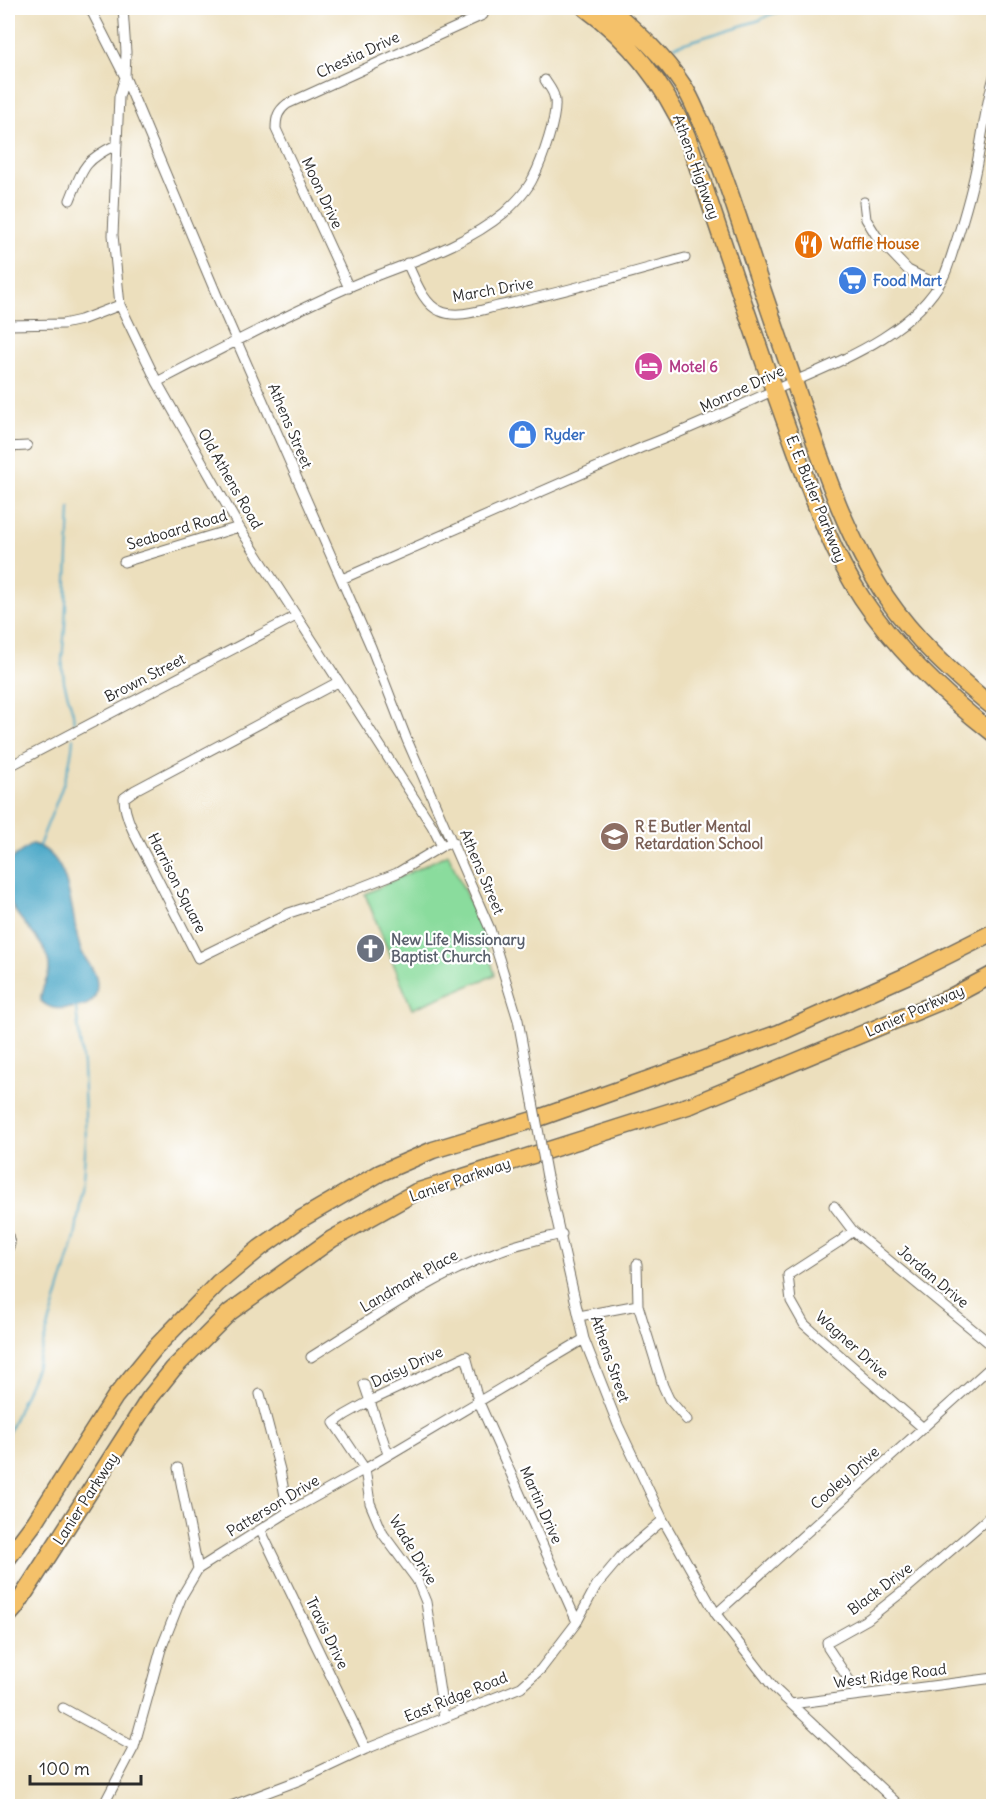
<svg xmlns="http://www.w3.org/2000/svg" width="1001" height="1814" font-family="Delius,sans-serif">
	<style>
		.green { fill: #8adc9d; stroke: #5a8464; stroke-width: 1.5 }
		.water { fill: #47a6c6; stroke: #396878; stroke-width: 1.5 }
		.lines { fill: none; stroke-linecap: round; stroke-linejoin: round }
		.stream { stroke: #47a6c6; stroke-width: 2 }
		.street-casing { stroke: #6f6a5e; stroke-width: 11 }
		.highway-casing { stroke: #6f6a5e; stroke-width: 19 }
		.street { stroke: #fff; stroke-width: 9 }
		.highway { stroke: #f4c16a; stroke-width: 16 }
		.street-bridge-casing { stroke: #6f6a5e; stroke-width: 11; stroke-linecap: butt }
		.street-bridge { stroke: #fff; stroke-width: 9 }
		.labels { text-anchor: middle; stroke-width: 4.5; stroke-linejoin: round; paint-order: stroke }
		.street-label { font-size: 15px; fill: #2b2b2b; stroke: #fff }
		.food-label { font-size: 15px; font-weight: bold; fill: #c56008; stroke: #fff; text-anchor: start }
		.shop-label { font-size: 15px; font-weight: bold; fill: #366cbe; stroke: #fff; text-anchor: start }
		.hotel-label { font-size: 15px; font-weight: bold; fill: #b23c85; stroke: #fff; text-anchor: start }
		.education-label { font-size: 15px; font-weight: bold; fill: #785e54; stroke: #fff; text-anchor: start }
		.worship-label { font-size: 15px; font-weight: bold; fill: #5b616d; stroke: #fff; text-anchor: start }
	</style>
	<rect width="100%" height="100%" fill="#fff"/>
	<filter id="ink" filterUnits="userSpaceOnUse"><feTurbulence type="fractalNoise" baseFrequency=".0167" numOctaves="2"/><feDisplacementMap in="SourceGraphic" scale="12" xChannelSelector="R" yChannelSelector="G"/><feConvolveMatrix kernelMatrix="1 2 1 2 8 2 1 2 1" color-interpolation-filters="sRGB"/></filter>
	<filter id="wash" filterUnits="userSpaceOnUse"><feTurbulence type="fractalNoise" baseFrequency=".008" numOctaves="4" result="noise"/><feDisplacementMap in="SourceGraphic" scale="24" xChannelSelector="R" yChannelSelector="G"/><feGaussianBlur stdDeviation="1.35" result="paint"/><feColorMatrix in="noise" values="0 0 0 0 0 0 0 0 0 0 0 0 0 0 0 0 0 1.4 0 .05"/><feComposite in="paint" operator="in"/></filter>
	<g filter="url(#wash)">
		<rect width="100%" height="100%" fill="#ecdfbd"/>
		<!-- green -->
		<path class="green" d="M448,854L481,928L495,975L412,1009L365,894Z"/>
		<!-- water -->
		<path class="water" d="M32,844C73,854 70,915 80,947C85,964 101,971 96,993C93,1005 82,1007 71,1008C59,1009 50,1010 41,1001C39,988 51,978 49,965C46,937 12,921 8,892C6,883 7,873 8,864L15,856Z"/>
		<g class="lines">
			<!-- stream -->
			<path class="stream" d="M675,46L760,20C781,6 794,14 816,8
				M70,508L65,627L62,660L64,682L73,713L74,724
				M39,846C52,810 71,776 73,738
				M8,1434L36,1368L75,1238L82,1191L86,1140L83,1066L76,1008"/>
		</g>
	</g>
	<g filter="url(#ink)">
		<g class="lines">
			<defs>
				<path id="street" d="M90,8L124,75
					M123,8L126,52L125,77L220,303L371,647L407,740L490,929L518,1020L533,1102
					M125,77L119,97L113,235L120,305L157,382L239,527L432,826L442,846L453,842
					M70,200C83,168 84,160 116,145
					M864,202L866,219L879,240L908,270L938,285
					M407,263C415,279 423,304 440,311C457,319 481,310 498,306C561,293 623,275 685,258
					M349,288L276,129C276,117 278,111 287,104L483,15
					M8,325L63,324L81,320L120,305
					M157,382C220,349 284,316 349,287C401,264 459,250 504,213C514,204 527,191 533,178C541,163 560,112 554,96C553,91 548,85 545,80
					M8,447L27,446
					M124,562L239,527
					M342,579L643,447C688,430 732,409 777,389C834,363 913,336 944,276C949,265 952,253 956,242C965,214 973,186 978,158C983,131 986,104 994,77
					M338,682L135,790L124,798C124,819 141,847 151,866C167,897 182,927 198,958L289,913L326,901L397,873L442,846
					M8,767L296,616
					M547,1177L584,1339L618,1425L663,1520L716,1614L773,1687L900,1806
					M834,1206L853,1231L994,1347
					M853,1231L839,1242L788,1275L791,1301L804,1324L923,1428
					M8,1235L10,1244L8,1249
					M637,1264L638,1305L663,1386L669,1399L687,1420
					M579,1316L638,1305
					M311,1357C372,1319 432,1276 499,1251C519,1243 541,1239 562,1234
					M364,1384L388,1454
					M260,1394L280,1470L288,1512
					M178,1468L198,1569
					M261,1531L366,1749
					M716,1614L994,1364
					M859,1695L828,1648L827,1642L868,1619L906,1589L994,1513
					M791,1704L994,1678
					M63,1708L134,1747
					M444,1718L426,1602L417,1580L383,1534L370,1503L365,1469L334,1423L345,1415L370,1401L466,1356L478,1400L577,1622
					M103,1806L134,1747L161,1649L182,1596L198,1569L288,1512L365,1469L584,1339
					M231,1806L300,1780L366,1749L521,1687L541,1669L577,1622L596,1586L623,1554L663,1520"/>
				<path id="highway" d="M585,8C631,41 664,84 687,136C721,235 753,334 789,432C810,489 828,547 862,598C897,651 944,695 994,734
					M610,8C637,32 664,56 684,87C690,96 694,106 698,115C719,156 732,200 747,243C763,293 781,343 798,393C822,463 845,535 886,597C915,640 954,675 994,708
					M8,1558L35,1522L115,1397L155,1348L218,1283L260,1248L301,1219L380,1173L433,1150L536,1119L779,1033L906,976L994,932
					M8,1616L15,1608L149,1399L173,1369L230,1312L332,1239L416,1192L691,1105L949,998L994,974"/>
			</defs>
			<!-- street casing -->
			<use href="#street" class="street-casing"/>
			<!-- highway casing -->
			<use href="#highway" class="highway-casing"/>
			<!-- street -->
			<use href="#street" class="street"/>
			<!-- highway -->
			<use href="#highway" class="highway"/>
			<defs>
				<path id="street-bridge" d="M533,1102L547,1177"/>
			</defs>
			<!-- street-bridge casing -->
			<use href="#street-bridge" class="street-bridge-casing"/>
			<!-- street-bridge -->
			<use href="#street-bridge" class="street-bridge"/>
		</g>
	</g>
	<!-- icons -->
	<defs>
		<symbol id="restaurant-disc" viewBox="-11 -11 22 22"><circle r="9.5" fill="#e8710a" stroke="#fff"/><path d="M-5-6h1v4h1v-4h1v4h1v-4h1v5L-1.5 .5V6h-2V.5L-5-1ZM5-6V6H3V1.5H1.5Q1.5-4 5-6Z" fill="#fff"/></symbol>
		<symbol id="supermarket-disc" viewBox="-11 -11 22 22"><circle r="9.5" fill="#3f7fe0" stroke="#fff"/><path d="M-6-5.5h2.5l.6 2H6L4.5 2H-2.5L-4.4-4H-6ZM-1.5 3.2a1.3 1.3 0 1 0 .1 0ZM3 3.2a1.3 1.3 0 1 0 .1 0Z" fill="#fff"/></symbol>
		<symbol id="hotel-disc" viewBox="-11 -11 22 22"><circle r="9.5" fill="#d1479c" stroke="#fff"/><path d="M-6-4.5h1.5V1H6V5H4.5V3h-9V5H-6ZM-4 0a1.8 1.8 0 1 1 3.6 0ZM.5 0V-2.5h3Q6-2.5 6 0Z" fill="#fff"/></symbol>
		<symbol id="shop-disc" viewBox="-11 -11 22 22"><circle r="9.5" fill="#3f7fe0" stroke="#fff"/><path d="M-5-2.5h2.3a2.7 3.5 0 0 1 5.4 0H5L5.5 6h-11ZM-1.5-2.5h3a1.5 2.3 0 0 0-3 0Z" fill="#fff"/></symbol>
		<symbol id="school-disc" viewBox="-11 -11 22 22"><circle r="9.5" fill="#8d6e63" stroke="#fff"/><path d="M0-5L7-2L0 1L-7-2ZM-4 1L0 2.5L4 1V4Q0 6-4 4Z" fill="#fff"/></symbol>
		<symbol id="church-disc" viewBox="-11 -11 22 22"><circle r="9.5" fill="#6b7280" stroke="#fff"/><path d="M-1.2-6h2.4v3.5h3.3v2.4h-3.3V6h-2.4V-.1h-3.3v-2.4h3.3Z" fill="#fff"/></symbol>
	</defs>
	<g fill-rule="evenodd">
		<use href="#restaurant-disc" x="792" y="228" width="33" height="33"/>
		<use href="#supermarket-disc" x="836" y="264" width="33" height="33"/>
		<use href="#hotel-disc" x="632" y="350" width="33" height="33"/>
		<use href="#shop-disc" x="506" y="418" width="33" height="33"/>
		<use href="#school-disc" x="598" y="820" width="33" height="33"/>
		<use href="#church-disc" x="354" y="932" width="33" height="33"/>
	</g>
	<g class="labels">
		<!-- street labels -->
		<g class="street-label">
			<text transform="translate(358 55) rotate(-25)" y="5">Chestia Drive</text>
			<text transform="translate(696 167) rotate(70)" y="5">Athens Highway</text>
			<text transform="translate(322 193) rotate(65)" y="5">Moon Drive</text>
			<text transform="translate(493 290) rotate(-10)" y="5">March Drive</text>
			<text transform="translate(742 389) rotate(-25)" y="5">Monroe Drive</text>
			<text transform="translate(290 426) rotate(67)" y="5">Athens Street</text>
			<text transform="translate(230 479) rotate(60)" y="5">Old Athens Road</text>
			<text transform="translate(816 499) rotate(68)" y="5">E. E. Butler Parkway</text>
			<text transform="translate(177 530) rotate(-17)" y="5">Seaboard Road</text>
			<text transform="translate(145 678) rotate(-27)" y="5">Brown Street</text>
			<text transform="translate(482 872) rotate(67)" y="5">Athens Street</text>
			<text transform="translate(177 883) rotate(63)" y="5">Harrison Square</text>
			<text transform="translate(915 1011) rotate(-24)" y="5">Lanier Parkway</text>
			<text transform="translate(460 1180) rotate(-19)" y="5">Lanier Parkway</text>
			<text transform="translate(933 1277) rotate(40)" y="5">Jordan Drive</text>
			<text transform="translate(409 1281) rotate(-30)" y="5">Landmark Place</text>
			<text transform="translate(852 1345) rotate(42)" y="5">Wagner Drive</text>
			<text transform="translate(610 1359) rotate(71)" y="5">Athens Street</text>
			<text transform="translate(407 1367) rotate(-25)" y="5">Daisy Drive</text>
			<text transform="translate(845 1478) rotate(-42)" y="5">Cooley Drive</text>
			<text transform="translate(86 1499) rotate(-57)" y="5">Lanier Parkway</text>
			<text transform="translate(541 1505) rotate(66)" y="5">Martin Drive</text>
			<text transform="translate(273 1506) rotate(-31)" y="5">Patterson Drive</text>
			<text transform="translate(413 1550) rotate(59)" y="5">Wade Drive</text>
			<text transform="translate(880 1589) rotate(-37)" y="5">Black Drive</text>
			<text transform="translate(327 1633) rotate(64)" y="5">Travis Drive</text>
			<text transform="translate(890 1676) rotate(-7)" y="5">West Ridge Road</text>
			<text transform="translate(456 1697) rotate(-22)" y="5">East Ridge Road</text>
		</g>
		<!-- food labels -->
		<g class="food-label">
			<text x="830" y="249">Waffle House</text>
		</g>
		<!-- shop labels -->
		<g class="shop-label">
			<text x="873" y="286">Food Mart</text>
			<text x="544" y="440">Ryder</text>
		</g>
		<!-- hotel labels -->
		<g class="hotel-label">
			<text x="669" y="372">Motel 6</text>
		</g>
		<!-- education labels -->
		<g class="education-label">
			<text x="635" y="832">R E Butler Mental<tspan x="635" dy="17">Retardation School</tspan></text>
		</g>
		<!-- worship labels -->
		<g class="worship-label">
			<text x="391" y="945">New Life Missionary<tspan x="391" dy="17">Baptist Church</tspan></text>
		</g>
	</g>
	<!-- margin -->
	<rect width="1001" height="1814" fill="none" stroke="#fff" stroke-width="30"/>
	<!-- scale -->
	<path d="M30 1775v9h111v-9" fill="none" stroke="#2b2b2b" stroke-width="3"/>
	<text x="39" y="1775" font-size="18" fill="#2b2b2b" stroke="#ffffff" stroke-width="4.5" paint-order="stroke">100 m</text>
</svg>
